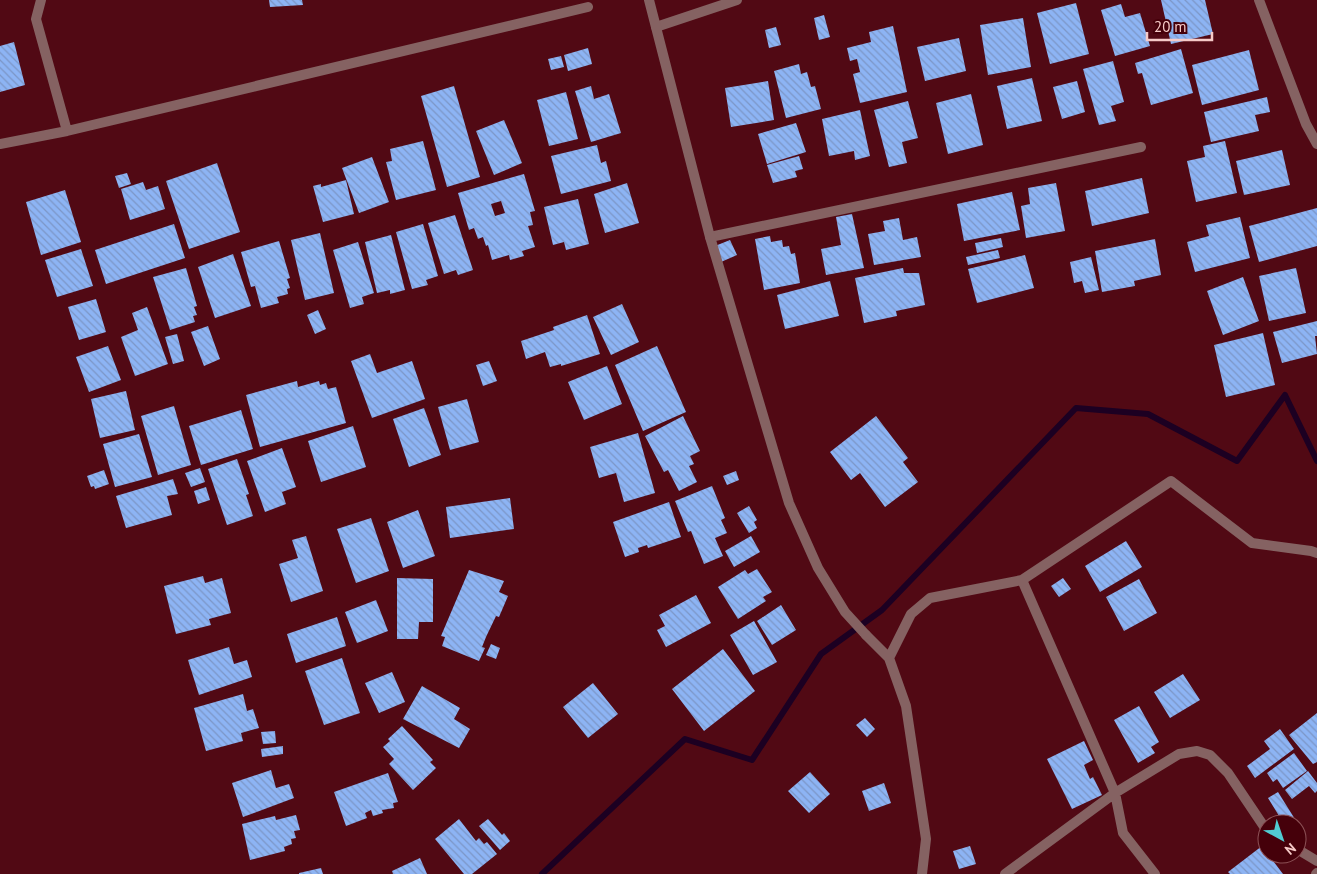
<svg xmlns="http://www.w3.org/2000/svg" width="1317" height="874" font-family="'PT Sans',sans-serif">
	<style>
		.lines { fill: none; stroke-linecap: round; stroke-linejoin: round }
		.stream { stroke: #1c0022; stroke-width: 6 }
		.building { fill: url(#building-back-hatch); fill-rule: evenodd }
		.minor { stroke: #856262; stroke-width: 10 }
		.tertiary { stroke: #856262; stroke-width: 10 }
	</style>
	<defs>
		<pattern id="building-back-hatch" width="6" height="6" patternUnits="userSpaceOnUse" patternTransform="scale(1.25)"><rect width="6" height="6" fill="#8db4f4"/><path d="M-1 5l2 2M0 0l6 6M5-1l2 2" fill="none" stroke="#7c96c6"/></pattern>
	</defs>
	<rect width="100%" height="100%" fill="#510914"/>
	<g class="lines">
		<!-- stream -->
		<path class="stream" d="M542,874L685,739L752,760L821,654L882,610L1076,408L1148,414L1237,461L1285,395L1317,461"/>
	</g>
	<!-- building -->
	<path class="building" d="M269,0H302L303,5L270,7Z
		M1161,0H1205L1213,34L1171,44Z
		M1076,3L1089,54L1050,64L1037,13Z
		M1121,4L1125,17L1140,13L1150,46L1115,56L1101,10Z
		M824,15L830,37L819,40L814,18Z
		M1023,18L1031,67L988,75L980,25Z
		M893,26L907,92L860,103L853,74L860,72L857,59L850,61L847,48L871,42L869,32Z
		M776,27L781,45L769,48L765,30Z
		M959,38L966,71L925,81L917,47Z
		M14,42L25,85L0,92V46Z
		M588,48L592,64L568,71L564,55Z
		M1181,49L1193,93L1151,105L1142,73L1138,74L1135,63Z
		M1249,50L1259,90L1202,105L1192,65Z
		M561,56L564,67L551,70L548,59Z
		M1113,61L1124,102L1111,106L1116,121L1099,125L1083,69Z
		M799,64L801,74L807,72L811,87L815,86L821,109L786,118L774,71Z
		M1032,78L1042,121L1007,129L997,86Z
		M768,81L774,120L731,127L725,88Z
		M1077,81L1085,112L1062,119L1053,87Z
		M454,86L480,177L447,187L421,96Z
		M591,86L594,99L609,94L621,133L591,142L575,91Z
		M566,92L578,139L549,146L537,100Z
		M971,94L983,145L948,154L936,103Z
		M1267,97L1270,112L1255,115L1259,131L1211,142L1204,112Z
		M908,101L918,138L902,142L907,163L889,167L874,110Z
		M860,110L870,156L855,160L854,151L829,156L822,119Z
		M504,120L522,163L494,175L476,131Z
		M796,123L806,152L767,164L758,134Z
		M423,141L436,190L396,200L386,162L392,161L390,149Z
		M1225,141L1237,193L1196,202L1187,161L1205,157L1203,146Z
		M597,145L601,163L606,161L611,181L561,194L551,156Z
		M1282,150L1290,185L1244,195L1236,161Z
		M799,156L803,169L795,171L797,177L773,183L767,165Z
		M372,157L389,202L359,213L342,168Z
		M217,163L240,232L189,249L166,181Z
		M127,173L131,184L119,188L115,176Z
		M524,174L535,211L530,212L533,225L528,226L535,247L522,251L524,256L510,260L509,255L492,260L488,245L486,246L483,237L478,239L474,228L469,230L458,193ZM501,201L505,213L495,216L491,204Z
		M1142,178L1149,213L1092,226L1085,191Z
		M346,180L354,214L323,222L313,186L321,184V187Z
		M143,182L146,190L158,186L165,209L130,220L121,189Z
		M627,183L639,223L605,233L594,194Z
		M1056,183L1065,231L1026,238L1021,206L1030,204L1028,188Z
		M65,190L81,242L41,255L26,202Z
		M1012,192L1020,230L964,241L957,204Z
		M578,199L589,244L566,250L564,242L553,245L544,207Z
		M1317,208V246L1259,262L1249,226Z
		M852,214L864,268L826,275L821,249L841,245L836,217Z
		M455,215L473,270L458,275L456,270L444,274L428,223Z
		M1240,217L1250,258L1195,272L1187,242L1209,236L1206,225Z
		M899,218L903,240L917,237L921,257L874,265L868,234L885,231L883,221Z
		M174,224L185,258L106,284L95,250Z
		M423,224L438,276L426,280L428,285L412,289L396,232Z
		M320,233L334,293L305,300L291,240Z
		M391,235L405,290L390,294V290L377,293L365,242Z
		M770,236L771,242L782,240L783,247L789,246L791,254L795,253L800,283L764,290L755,239Z
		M1001,238L1003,247L977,253L975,243Z
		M1155,239L1161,275L1134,281L1135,286L1102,292L1095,251Z
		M730,240L737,255L721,262L715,246Z
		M279,241L290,278L287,279L290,288L287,289L288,294L277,297L279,303L261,308L255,286L251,287L241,252Z
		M358,242L374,293L362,297L364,304L350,308L333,250Z
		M81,249L93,286L57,297L45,260Z
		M998,250L1000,258L968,265L966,257Z
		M233,254L251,306L215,318L198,267Z
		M1025,255L1034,288L977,303L968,269Z
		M1091,257L1099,290L1085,293L1082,281L1074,283L1070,262Z
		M186,268L197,306L194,307L197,315L193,316L195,322L170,330L153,277Z
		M903,268L904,273H919L925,305L896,311L897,316L864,323L855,278Z
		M1296,268L1306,313L1269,321L1259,276Z
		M1243,277L1259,321L1223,335L1207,291Z
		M830,281L839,316L785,329L777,295Z
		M96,299L106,332L79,340L68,307Z
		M622,304L639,342L611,355L593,317Z
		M147,307L168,364L135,376L121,337L138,330L132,313Z
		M318,310L326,329L315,334L307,315Z
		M587,315L600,354L561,366V364L550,367L545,352L526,359L521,341L554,330L553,327Z
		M1317,321V336H1315L1317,354L1282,363L1273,332Z
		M208,326L220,359L204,366L191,332Z
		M1263,333L1275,385L1226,397L1214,345Z
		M177,334L184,361L173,364L165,337Z
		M108,346L121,380L89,392L76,357Z
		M657,346L686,412L643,431L615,365Z
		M370,354L377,373L412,361L425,399L372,418L351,361Z
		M489,361L497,381L483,386L476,365Z
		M607,366L622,404L584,420L568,382Z
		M297,381L298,387L319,381L320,385L326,383L328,389L336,387L346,423L260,447L246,395Z
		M126,391L135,430L100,438L91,399Z
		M467,399L479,442L450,450L438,407Z
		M174,406L191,465L158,475L141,416Z
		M424,408L441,455L409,467L393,419Z
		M241,410L253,449L201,465L189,426Z
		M683,416L700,451L690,456L694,464L689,466L697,482L679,491L668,470L664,472L645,436Z
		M876,416L908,458L903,462L918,482L885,507L860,473L851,480L830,452Z
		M353,426L366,467L321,482L308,441Z
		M638,433L655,493L624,502L616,473L599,478L590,447Z
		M139,434L152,477L115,487L103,444Z
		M282,448L296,487L282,492L286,504L265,512L247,461Z
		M237,459L249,494L246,495L253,516L227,525L208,469Z
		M200,468L205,482L191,487L185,473Z
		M104,470L109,484L95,489L94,486L91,487L87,476Z
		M736,471L739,480L727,485L723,476Z
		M173,479L178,494L167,496L172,515L126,528L116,496Z
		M712,486L725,518L721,520L727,533L715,538L723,556L704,564L691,531L688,532L675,501Z
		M206,487L210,500L198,504L194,491Z
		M510,498L514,529L450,538L446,507Z
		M669,502L681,537L648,548L647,545L638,548L639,552L625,557L613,522Z
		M749,506L757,520L754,522L757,528L749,533L737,513Z
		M418,510L435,556L403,568L387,522Z
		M371,518L389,571L356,583L337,529Z
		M306,536L323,591L291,602L279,564L298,558L292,540Z
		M751,536L760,552L734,567L725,551Z
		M1126,541L1142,567L1100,592L1085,566Z
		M757,569L772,592L763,597L766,601L738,619L718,587L745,570L748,574Z
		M469,570L504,581L499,592L508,596L499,617L496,616L486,637L482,647L485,648L479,661L442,646L445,637L441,636Z
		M203,576L205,583L222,578L231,613L209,619L211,625L176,634L164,586Z
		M397,578L433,579V622H419L418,639H397Z
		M1063,578L1071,589L1059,597L1051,586Z
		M1139,579L1157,613L1124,631L1106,597Z
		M696,595L711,623L666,647L657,630L665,626L659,615Z
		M376,600L388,631L357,643L345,612Z
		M781,605L796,630L772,645L757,621Z
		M337,617L346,646L296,663L287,634Z
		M754,621L777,662L753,675L730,635Z
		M491,644L500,648L496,659L486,655Z
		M229,647L234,664L247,660L252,677L199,695L188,660Z
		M723,649L755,691L704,731L672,689Z
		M342,658L360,713L324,725L305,671Z
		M392,672L405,702L379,713L365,683Z
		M1183,674L1200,700L1170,718L1154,692Z
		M593,683L618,714L588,738L563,707Z
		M422,686L460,708L454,719L470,729L459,748L403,719Z
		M243,694L247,711L253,709L259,728L241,733L243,741L206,751L194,708Z
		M1139,706L1159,742L1151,747L1155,753L1138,763L1114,720Z
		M1317,713V762L1313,764L1289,735Z
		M865,718L875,729L867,737L856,725Z
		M402,726L433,760L430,762L436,768L413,790L389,764L394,759L383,747L390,741L388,739Z
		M1280,729L1294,749L1255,778L1247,766L1270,749L1264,741Z
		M275,731L276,743L263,744L261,732Z
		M1084,741L1093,760L1084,765L1090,779L1093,777L1102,795L1072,809L1047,759Z
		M283,746V754L262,757L261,749Z
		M1294,753L1307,771L1283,788L1277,779L1273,782L1267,773Z
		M271,770L276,788L289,784L294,798L243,817L232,783Z
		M1308,771L1317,783V791L1315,793L1309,786L1292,799L1285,790Z
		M810,772L830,794L809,813L788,791Z
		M388,773L398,802L393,803L394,808L382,810L383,813L373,816L371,810L365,813L367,818L346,826L334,792Z
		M884,783L891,803L869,811L862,791Z
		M1278,792L1298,824H1284L1268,798Z
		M296,815L300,830L294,831L296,838L291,839L292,844L284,847L285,851L250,860L242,824L275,816L276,820Z
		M459,819L476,841L479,838L484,844L487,842L497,854L472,874H464L435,839Z
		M488,819L502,835L504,833L510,841L500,850L479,826Z
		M970,846L976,864L959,869L953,851Z
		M1262,846L1283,874H1230L1228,872Z
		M420,858L427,874H393L392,871Z
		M321,868L323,874H299V873Z"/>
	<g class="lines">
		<!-- minor -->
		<path class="minor" d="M41,0L36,19L67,131
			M1259,0L1306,124L1317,144
			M656,27L737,0
			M0,144L67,131L588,7
			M710,237L1141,147
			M1022,580L1115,793L1123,833L1155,874
			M866,635L889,658L906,706L926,839L922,874
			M889,658L911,614L930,598L1022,580L1171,481L1252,543L1311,551L1317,553
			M1297,849L1317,861
			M1005,874L1115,793L1179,754L1197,751L1210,755L1228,773L1267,831
			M1316,874L1317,873"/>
		<!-- tertiary -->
		<path class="tertiary" d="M649,0L710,237L789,503L818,568L845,612L866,635"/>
	</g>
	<!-- north arrow -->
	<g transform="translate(1282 839) rotate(140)"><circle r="24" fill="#45000a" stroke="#8c5156"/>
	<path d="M0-4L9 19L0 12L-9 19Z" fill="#51ccd2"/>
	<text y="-8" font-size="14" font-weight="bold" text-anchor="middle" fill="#f6cac8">N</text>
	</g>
	<!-- scale -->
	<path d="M1147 32v8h65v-8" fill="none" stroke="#f6cac8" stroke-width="2.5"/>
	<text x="1154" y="32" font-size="15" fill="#f6cac8" stroke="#45000a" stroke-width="4" paint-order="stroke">20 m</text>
</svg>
